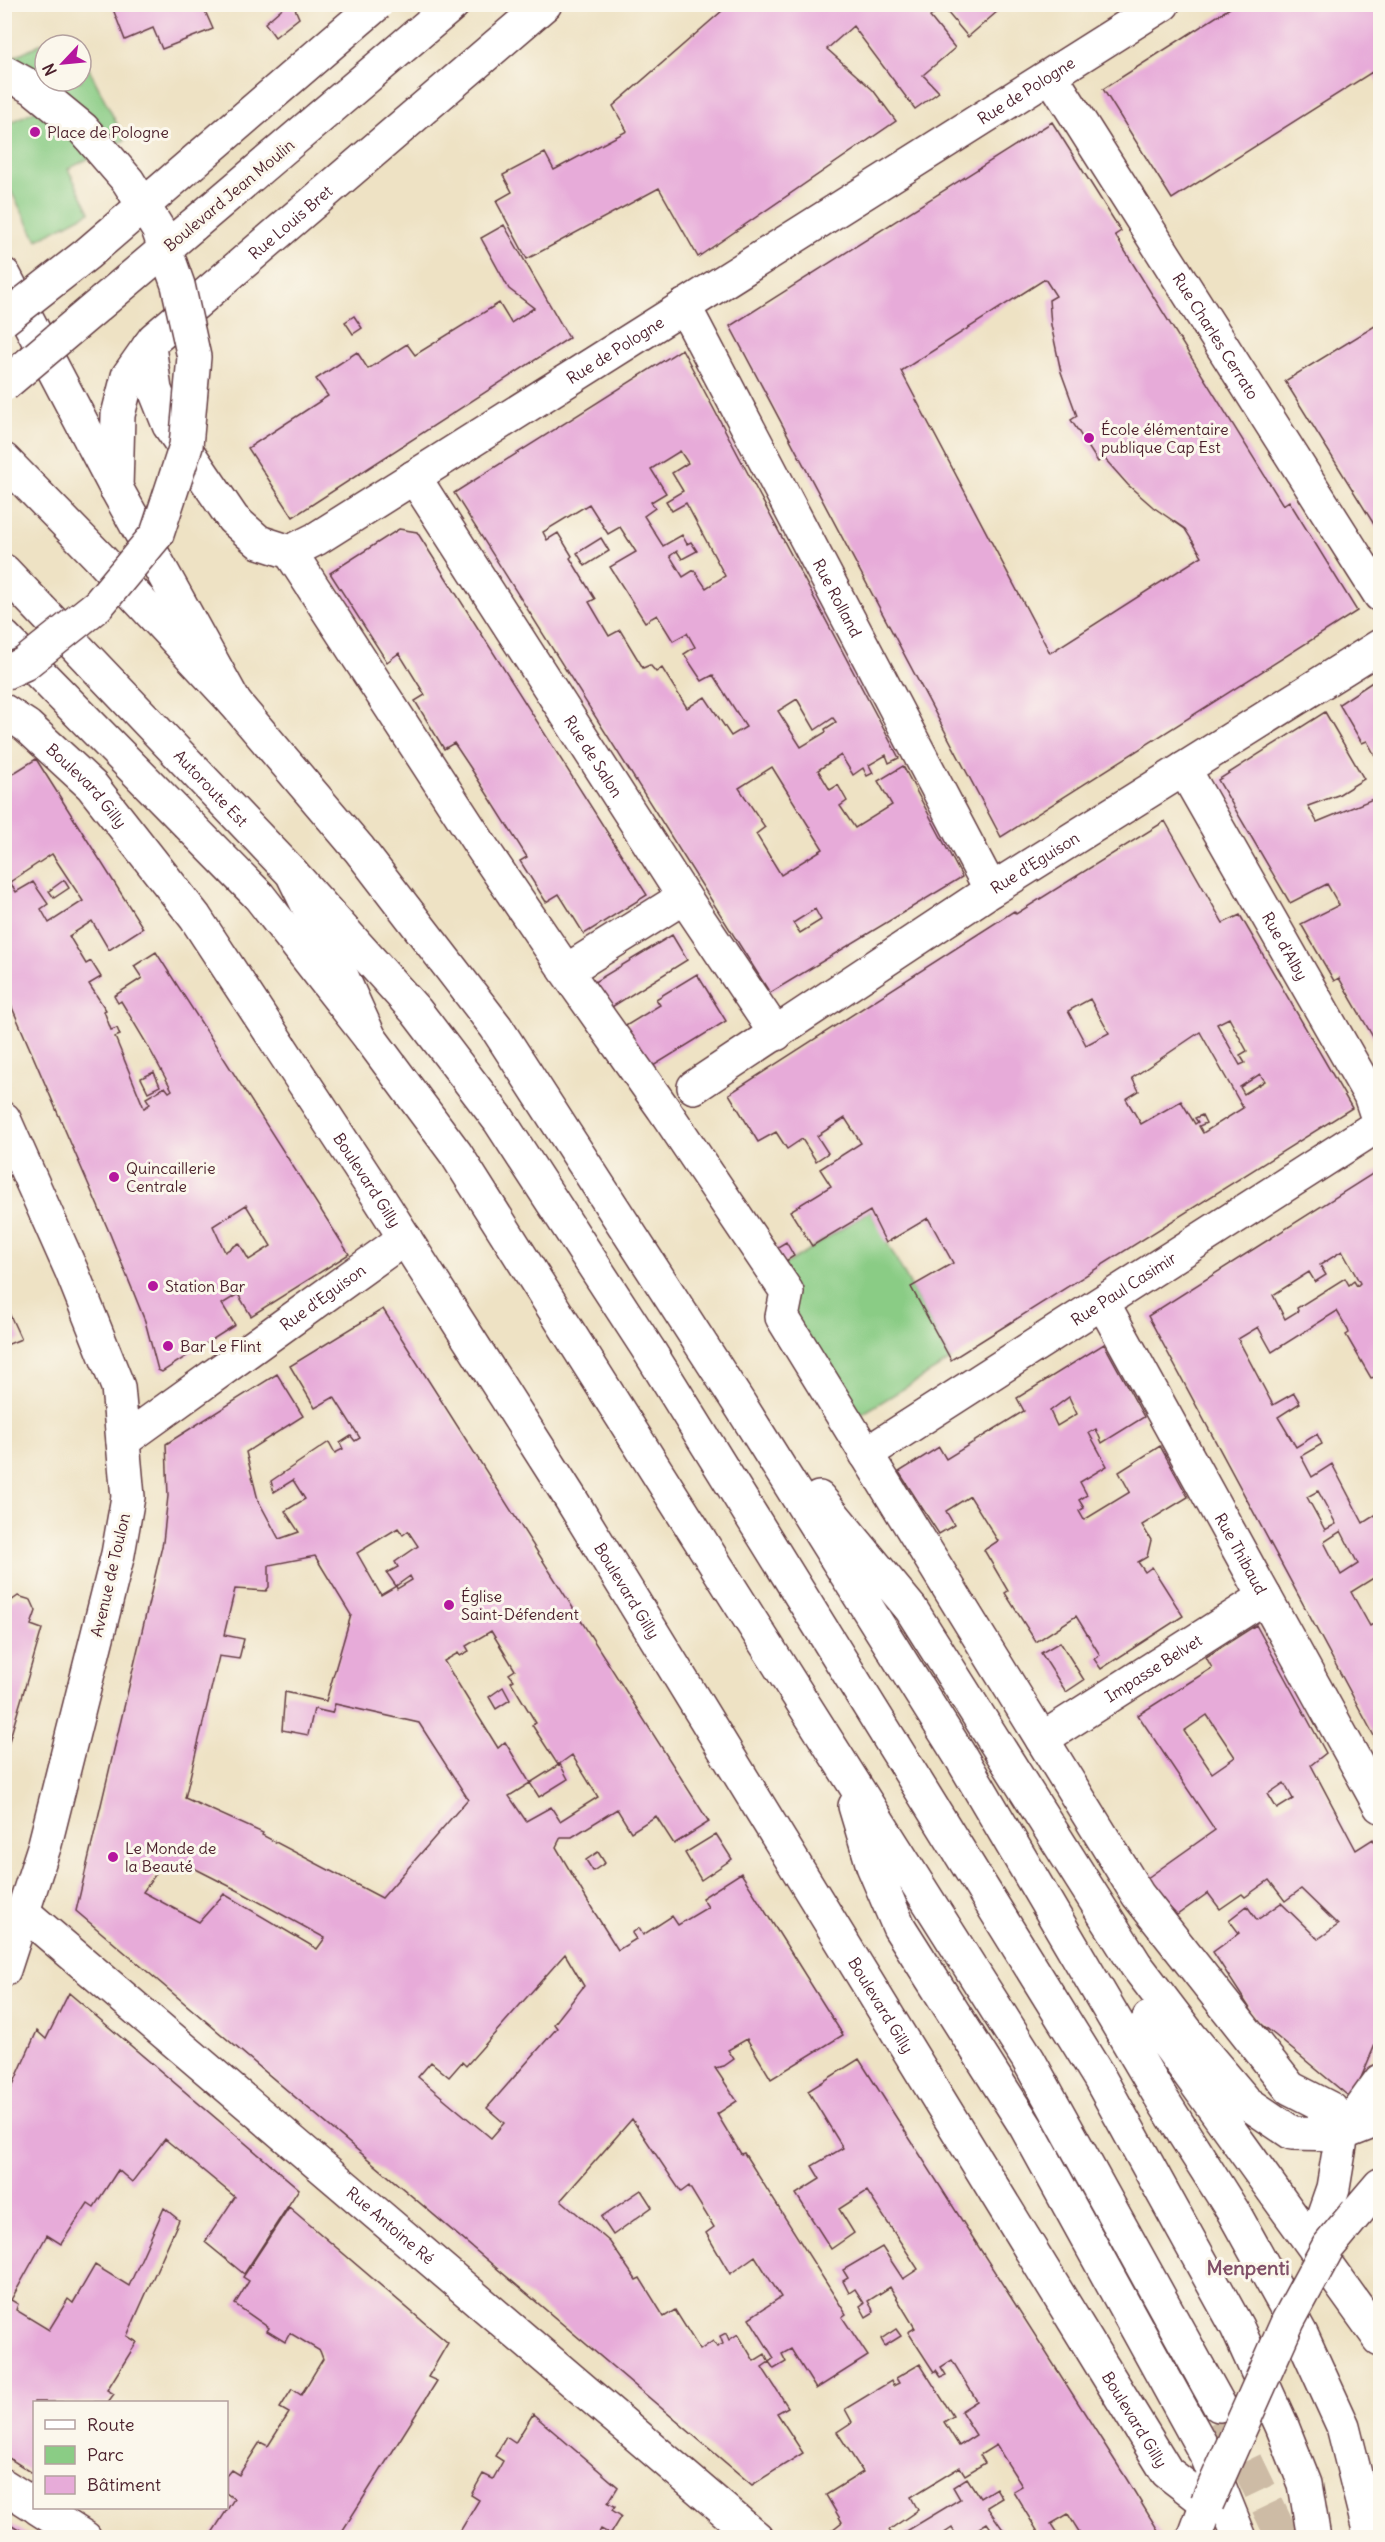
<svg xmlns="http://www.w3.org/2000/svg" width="1385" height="2542" font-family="Delius,sans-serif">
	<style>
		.green { fill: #8acc85; stroke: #6a7658; stroke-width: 1.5 }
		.building { fill: #e7abd9; fill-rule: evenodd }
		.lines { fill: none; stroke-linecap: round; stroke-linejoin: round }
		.trunk-tunnel { stroke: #cdbba5; stroke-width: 33; stroke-dasharray: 33 16; stroke-linecap: butt }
		.pedestrian-casing { stroke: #633c42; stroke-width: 36 }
		.minor-casing { stroke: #633c42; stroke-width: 36 }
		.tertiary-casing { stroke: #633c42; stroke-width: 36 }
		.secondary-casing { stroke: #633c42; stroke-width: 36 }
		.primary-casing { stroke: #633c42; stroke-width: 36 }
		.trunk-casing { stroke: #633c42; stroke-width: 36 }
		.motorway-casing { stroke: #633c42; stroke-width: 36 }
		.pedestrian { stroke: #fff; stroke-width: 33 }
		.minor { stroke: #fff; stroke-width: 33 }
		.tertiary { stroke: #fff; stroke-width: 33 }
		.secondary { stroke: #fff; stroke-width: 33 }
		.primary { stroke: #fff; stroke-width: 33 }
		.trunk { stroke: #fff; stroke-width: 33 }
		.motorway { stroke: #fff; stroke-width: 33 }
		.tertiary-bridge-casing { stroke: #633c42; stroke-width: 36; stroke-linecap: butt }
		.secondary-bridge-casing { stroke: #633c42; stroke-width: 36; stroke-linecap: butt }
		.motorway-bridge-casing { stroke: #633c42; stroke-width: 36; stroke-linecap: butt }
		.tertiary-bridge { stroke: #fff; stroke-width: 33 }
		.secondary-bridge { stroke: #fff; stroke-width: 33 }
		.motorway-bridge { stroke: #fff; stroke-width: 33 }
		.poi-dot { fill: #b5179e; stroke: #fbf7ec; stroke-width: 2 }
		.labels { text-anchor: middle; stroke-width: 6; stroke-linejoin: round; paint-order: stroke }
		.street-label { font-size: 16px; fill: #4a1f2b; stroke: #fbf7ec }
		.poi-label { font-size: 16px; fill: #4a1f2b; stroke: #fbf7ec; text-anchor: start }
		.quarter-label { font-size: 20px; font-weight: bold; fill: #815068; stroke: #fbf7ec }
	</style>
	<rect width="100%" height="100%" fill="#fbf7ec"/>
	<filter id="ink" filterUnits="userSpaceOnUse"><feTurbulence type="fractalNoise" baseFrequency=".0167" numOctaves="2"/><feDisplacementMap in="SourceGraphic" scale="12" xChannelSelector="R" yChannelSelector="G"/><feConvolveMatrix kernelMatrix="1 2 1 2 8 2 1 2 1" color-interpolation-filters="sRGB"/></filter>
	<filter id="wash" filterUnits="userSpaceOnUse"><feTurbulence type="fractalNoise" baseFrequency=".008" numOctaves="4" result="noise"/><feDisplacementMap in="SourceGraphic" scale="24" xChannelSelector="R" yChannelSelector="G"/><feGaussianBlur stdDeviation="1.35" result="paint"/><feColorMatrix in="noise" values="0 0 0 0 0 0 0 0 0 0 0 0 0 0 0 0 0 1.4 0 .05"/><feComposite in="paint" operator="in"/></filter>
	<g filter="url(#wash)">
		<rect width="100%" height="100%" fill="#eee2c4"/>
		<!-- green -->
		<path class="green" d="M69,30L77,45H45V81H81V53L125,140L68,169L90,212L37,240L5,180L4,126L38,109L11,58Z
			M870,1211L951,1360L847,1423L773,1272Z"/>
		<g id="blocks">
			<!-- building -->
			<path class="building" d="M111,4H202L213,29L162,49L153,28L125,40Z
				M287,4H293L299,18L275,37L265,23Z
				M730,4H1006L968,37L942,6L930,17L955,48L923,75L939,92L915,109L853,26L827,49L873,90L896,121L698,257L659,188L527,259L496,201L512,192L503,175L545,153L554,170L627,131L613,106Z
				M1236,4H1380V85L1372,72L1172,199L1103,89Z
				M1052,122L1121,231L1115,235L1283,505L1289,501L1357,611L1001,837L730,326ZM1045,279L1056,296L1049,300L1051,325L1061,372L1077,416L1071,420L1098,462L1104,458L1128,485L1153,507L1185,529L1202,556L1050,653L901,371Z
				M504,225L569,338L293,517L248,448L328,396L316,379L357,352L368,369L407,344L415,355L499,303L511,323L534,308L509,289L481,238Z
				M354,316L362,328L353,334L345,322Z
				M1378,324L1380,328V534L1285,381Z
				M682,349L899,758L889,763L886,755L869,765L873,773L867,776L863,768L853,775L841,755L818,770L830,790L838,785L847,801L840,806L855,828L892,805L878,781L903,766L962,877L770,993L454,493ZM680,451L688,463L672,473L683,491L666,501L672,511L686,503L725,576L706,588L694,570L683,577L670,556L677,551L682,559L697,551L691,542L687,544L682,535L663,546L644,516L655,508L651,502L666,493L651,469ZM589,504L608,534L620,527L636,552L610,567L645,622L657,615L673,641L687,633L695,647L684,654L702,681L713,675L746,727L731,736L705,697L687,708L662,668L656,672L650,665L643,668L620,630L609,636L589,602L595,599L570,558L572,556L558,533L547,540L543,532ZM797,699L815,730L833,718L836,722L825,729L826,732L801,747L778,711ZM772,767L823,849L781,875L756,834L765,827L739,788ZM815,909L821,920L800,933L793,923Z
				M399,529L417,532L647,895L584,934L559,894L546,902L520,861L527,857L470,767L454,743L444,749L415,701L425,695L399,653L387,662L330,573Z
				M601,538L609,551L585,566L577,553Z
				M1380,677V765L1367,741L1362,743L1339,704Z
				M1325,712L1364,779L1338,795L1308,806L1317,822L1380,796V1049L1339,978L1334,981L1301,924L1339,905L1327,884L1290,903L1218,780Z
				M36,759L143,928L109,950L92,921L69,936L86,964L91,961L101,977L89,984L106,1010L104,1011L111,1030L117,1028L120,1035L115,1037L144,1108L150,1104L146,1098L165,1087L169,1092L172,1090L148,1046L121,1001L118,1003L114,996L142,978L134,966L156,952L349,1254L251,1316L238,1294L222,1304L235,1325L162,1372L158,1370L145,1321L110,1234L4,989V779ZM52,854L83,901L49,923L41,909L48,904L33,882L16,892L10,882ZM246,1205L271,1246L249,1260L239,1243L225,1252L213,1226Z
				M1165,821L1223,923L1240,915L1352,1108L951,1360L911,1287L953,1263L928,1218L886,1243L870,1211L812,1246L790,1211L831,1186L820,1169L861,1143L845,1118L817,1136L828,1153L816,1161L802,1139L787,1149L776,1132L758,1142L729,1094L1014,911L1016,914ZM1090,999L1109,1033L1086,1045L1068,1011ZM1229,1018L1247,1051L1240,1055L1245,1063L1240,1065L1217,1024ZM1200,1032L1243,1108L1203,1133L1199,1126L1206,1123L1202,1115L1195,1118L1198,1122L1195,1124L1181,1101L1141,1124L1126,1099L1139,1091L1132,1078ZM1260,1074L1265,1081L1244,1094L1240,1087Z
				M64,880L69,888L54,898L49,891Z
				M672,935L687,960L607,1010L591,984Z
				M697,974L726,1021L645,1071L619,1030L660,1005L656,999Z
				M154,1072L160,1086L148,1092L141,1078Z
				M1380,1169V1388L1375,1377L1371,1378L1346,1335L1349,1333L1348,1330L1337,1311L1272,1352L1258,1327L1238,1339L1273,1405L1294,1393L1300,1403L1278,1417L1296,1447L1317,1434L1322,1444L1301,1456L1312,1477L1332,1464L1363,1523L1380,1512V1587L1375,1577L1351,1592L1370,1626L1380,1620V1747L1148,1316ZM1342,1251L1360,1283L1357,1286L1354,1281L1349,1285L1345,1278L1297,1308L1298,1311L1285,1319L1273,1295L1309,1272L1315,1282L1326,1275L1320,1265ZM1318,1491L1336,1524L1325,1530L1307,1497ZM1341,1531L1358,1564L1341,1575L1324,1542Z
				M786,1242L794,1256L780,1265L771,1251Z
				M4,1302L21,1339L4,1346Z
				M383,1309L709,1822L674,1844L656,1816L631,1832L617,1809L572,1837H561L556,1847L593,1910L618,1950L636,1939L632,1933L639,1928L643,1935L672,1916L678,1925L708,1907L702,1898L741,1873L843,2035L771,2079L747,2039L728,2050L734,2059L724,2066L715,2068L737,2101L717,2114L741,2154L744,2153L846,2314L842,2317L868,2356L816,2389L791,2349L782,2354L786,2362L774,2369L769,2362L774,2358L749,2318L781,2297L755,2256L730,2274L706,2233L714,2227L689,2186L681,2192L632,2119L561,2200L610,2242L636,2280L640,2278L664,2317L675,2310L700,2350L713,2341L717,2347L723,2344L720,2336L726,2333L729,2340L738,2334L754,2361L765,2354L769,2362L762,2367L788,2407L777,2413L803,2453L752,2485L76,1911L163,1542L168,1496L166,1444L277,1374L303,1416L246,1452L258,1500L279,1539L299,1532L285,1511L305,1499L293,1480L274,1492L271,1481L329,1442L335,1453L343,1449L340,1443L351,1436L355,1441L360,1438L334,1397L315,1408L290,1366ZM398,1528L403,1535L408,1531L418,1546L395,1562L398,1567L387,1573L396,1586L410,1576L412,1580L397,1589L396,1586L381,1595L357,1553ZM315,1556L351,1615L326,1701L285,1692L282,1730L308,1735L314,1709L332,1713L335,1704L419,1723L468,1799L382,1898L262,1835L263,1833L185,1798L219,1656L239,1659L244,1639L224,1635L235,1589L266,1591L269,1587V1565ZM491,1631L515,1670L509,1674L514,1680L511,1682L536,1723L532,1725L558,1765L572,1755L598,1797L560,1821L551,1807L526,1821L509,1796L530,1783L505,1742L498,1748L444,1661L458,1653L460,1656L469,1651L466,1646ZM180,1861L237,1890L325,1938L317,1949L224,1894L199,1922L143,1892L164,1862L176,1869ZM565,1954L584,1986L554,2024L557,2028L487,2108L504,2123L491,2138L418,2077L431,2062L449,2077L462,2062L466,2066Z
				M1104,1344L1144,1417L1102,1443L1096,1429L1089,1433L1107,1466L1080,1482L1087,1495L1079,1500L1084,1508L1079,1511L1084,1520L1130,1492L1119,1472L1160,1446L1188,1497L1142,1525L1151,1540L1147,1557L1138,1562L1145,1572L1152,1567L1183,1616L1101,1669L1094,1659L1100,1655L1076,1616L1036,1642L1005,1593L1008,1591L984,1550L998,1541L970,1496L946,1511L954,1525L939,1534L899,1472L939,1447L946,1459L1024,1411L1017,1398ZM1069,1397L1077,1414L1057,1426L1050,1411Z
				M18,1596L31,1600L36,1611L31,1625L42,1629L5,1755L4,1606Z
				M1256,1625L1326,1753L1311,1765L1356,1850L1373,1839L1380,1853V2033L1352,2099L1258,2021L1213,1952L1239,1933L1229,1920L1247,1906L1257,1920L1281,1903L1318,1939L1338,1925L1301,1889L1285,1901L1269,1880L1245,1897L1242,1894L1220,1909L1208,1893L1177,1915L1143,1881L1215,1830L1138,1715L1212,1668L1206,1657ZM1207,1715L1235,1757L1212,1773L1184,1731ZM1284,1783L1293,1799L1277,1809L1268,1794Z
				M1060,1642L1084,1680L1066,1692L1041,1653Z
				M503,1687L510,1700L496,1709L489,1697Z
				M560,1764L568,1779L539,1797L530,1783Z
				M716,1834L732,1859L701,1880L685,1853Z
				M598,1852L605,1863L593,1871L586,1860Z
				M69,1993L299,2189L244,2274L205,2242L235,2197L165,2139L132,2182L118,2170L94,2207L88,2203L61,2244L47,2235L11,2300L18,2304L16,2310L49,2330L68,2299L73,2303L95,2265L129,2286L164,2208L179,2220L127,2336L137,2342L107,2390L114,2394L108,2402H34V2474L4,2455V2105L37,2031L46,2039Z
				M859,2059L1126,2478L1161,2535L1160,2538H1083L1068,2514L1051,2524L1060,2538H1030L1038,2532L1013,2491L1022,2486L996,2445L980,2455L985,2463L965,2475L960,2467L911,2497L918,2510L889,2530L894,2538H822L842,2522L826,2495L863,2472L837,2432L852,2422L845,2409L891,2381L893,2386L899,2383L896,2378L920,2364L953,2416L944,2422L959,2446L976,2435L961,2411L977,2401L952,2360L941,2367L946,2375L941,2377L936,2370L934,2372L908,2332L915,2328L890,2287L868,2301L874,2312L866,2317L860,2306L864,2303L855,2289L849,2293L843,2281L848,2278L843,2270L882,2247L903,2279L918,2269L867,2191L839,2209L854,2233L831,2249L796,2194L820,2179L812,2166L843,2148L808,2091Z
				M641,2190L652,2207L613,2235L601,2217Z
				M289,2207L448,2343L428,2377L437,2381L338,2538H220L212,2533L234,2499L226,2493V2476L231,2470L239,2475L260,2442L268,2446L289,2413L280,2408L292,2389L301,2395L323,2359L320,2351L290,2333L285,2342L267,2331L269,2328L235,2304L249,2281L243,2277Z
				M896,2329L901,2336L885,2346L881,2339Z
				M533,2414L618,2487L608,2503L615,2506L612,2510L621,2516L610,2534L601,2529L596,2538H456L479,2500L471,2495L483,2474L493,2479L503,2461L495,2456L506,2437L515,2443Z
				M967,2478L980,2498L996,2488L1002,2498L987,2507L1009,2538H998L987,2523L963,2538H958L952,2528L940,2536L941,2538H895L960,2499L953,2487Z
				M4,2520L33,2538H4Z"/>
		</g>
	</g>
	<g filter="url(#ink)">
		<use href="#blocks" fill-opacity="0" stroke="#633c42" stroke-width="1.5"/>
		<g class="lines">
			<!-- trunk-tunnel -->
			<path class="trunk-tunnel" d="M1225,2417L1283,2538"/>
			<defs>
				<path id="pedestrian" d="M290,552L483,849L566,971L663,1108L787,1292L782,1317L1138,1895L1290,2088L1331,2109L1342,2134
					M566,971L684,897
					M1318,2231L1333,2188L1342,2134L1380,2081"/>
				<g id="minor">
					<path id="s1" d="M1051,76L1380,595"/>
					<path id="s2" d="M684,306L991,890"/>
					<path id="s3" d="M149,346L155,390L169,425L233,519L259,542L290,552L316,539L1163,4"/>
					<path id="s4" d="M414,477L684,897L776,1034"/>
					<path id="s5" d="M116,488L118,415L128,376L154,339L545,4"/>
					<path id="s6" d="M4,711L27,726L92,786L195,917L376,1193L569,1496L1167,2472L1207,2503"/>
					<path id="s7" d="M1184,769L1370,1095L1380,1125"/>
					<path id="s8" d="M694,1087L991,890L1380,646"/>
					<path id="s9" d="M1103,1303L1380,1806"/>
					<path id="s10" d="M123,1441L405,1238"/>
					<path id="s11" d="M866,1454L1380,1124"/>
					<path id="s12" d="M1042,1739L1265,1597"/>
					<path id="s13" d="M23,1912L757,2538"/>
					<path d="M4,2486L34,2505"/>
					<path d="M38,2508L85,2538"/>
				</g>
				<path id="tertiary" d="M4,1119L72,1272L118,1387L128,1497L118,1554L45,1844L4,1970
					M1357,2212L1380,2185
					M1194,2538L1207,2503"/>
				<path id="secondary" d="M192,226L453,4"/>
				<path id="primary" d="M4,275L116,488"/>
				<path id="trunk" d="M116,488L235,703L359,849L496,1027L737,1400L962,1759L1160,2096L1234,2213L1301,2334L1343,2426L1371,2538
					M4,637L259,896L370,1038L456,1154L1028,2059L1219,2405
					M819,1498L911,1609L1136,1965L1190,2036L1246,2102L1292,2133L1342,2134L1380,2119
					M855,1806L873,1866L899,1927L1026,2127L1207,2456L1240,2538
					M1149,2018L1380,2339"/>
				<g id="motorway">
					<path d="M4,460L97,555L235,703"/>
					<path id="s14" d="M4,571L292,873L334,959L370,1038"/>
					<path d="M292,873L416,1011L499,1120L648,1349L1099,2077L1237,2327L1282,2426L1305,2484L1314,2538"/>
				</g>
			</defs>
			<!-- pedestrian casing -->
			<use href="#pedestrian" class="pedestrian-casing"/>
			<!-- minor casing -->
			<use href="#minor" class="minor-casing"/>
			<!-- tertiary casing -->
			<use href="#tertiary" class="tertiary-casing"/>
			<!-- secondary casing -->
			<use href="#secondary" class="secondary-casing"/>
			<!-- primary casing -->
			<use href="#primary" class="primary-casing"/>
			<!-- trunk casing -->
			<use href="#trunk" class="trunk-casing"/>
			<!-- motorway casing -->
			<use href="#motorway" class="motorway-casing"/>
			<!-- pedestrian -->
			<use href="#pedestrian" class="pedestrian"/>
			<!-- minor -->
			<use href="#minor" class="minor"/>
			<!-- tertiary -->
			<use href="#tertiary" class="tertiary"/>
			<!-- secondary -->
			<use href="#secondary" class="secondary"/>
			<!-- primary -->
			<use href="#primary" class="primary"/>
			<!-- trunk -->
			<use href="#trunk" class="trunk"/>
			<!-- motorway -->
			<use href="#motorway" class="motorway"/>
			<defs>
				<path id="tertiary-bridge" d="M1207,2503L1288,2321L1328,2247L1357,2212"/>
				<path id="secondary-bridge" d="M4,319L87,254L377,4
					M4,385L192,226"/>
				<path id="motorway-bridge" d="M4,72L33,88L83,129L128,181L158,229L178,285L194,357L186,446L157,534L98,605L24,664L4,673"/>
			</defs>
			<!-- tertiary-bridge casing -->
			<use href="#tertiary-bridge" class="tertiary-bridge-casing"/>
			<!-- secondary-bridge casing -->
			<use href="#secondary-bridge" class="secondary-bridge-casing"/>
			<!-- motorway-bridge casing -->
			<use href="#motorway-bridge" class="motorway-bridge-casing"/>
			<!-- tertiary-bridge -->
			<use href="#tertiary-bridge" class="tertiary-bridge"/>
			<!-- secondary-bridge -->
			<use href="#secondary-bridge" class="secondary-bridge"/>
			<!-- motorway-bridge -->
			<use href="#motorway-bridge" class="motorway-bridge"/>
		</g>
	</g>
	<!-- markers -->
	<g class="poi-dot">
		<circle cx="35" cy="132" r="6"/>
		<circle cx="1089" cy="438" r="6"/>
		<circle cx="114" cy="1177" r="6"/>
		<circle cx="153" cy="1286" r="6"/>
		<circle cx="168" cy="1346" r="6"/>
		<circle cx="449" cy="1605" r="6"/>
		<circle cx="113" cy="1857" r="6"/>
	</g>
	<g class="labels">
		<!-- street labels -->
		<g class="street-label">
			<text dy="6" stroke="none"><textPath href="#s3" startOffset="1132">Rue de Pologne</textPath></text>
			<text transform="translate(229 195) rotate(-40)" y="6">Boulevard Jean Moulin</text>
			<text dy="6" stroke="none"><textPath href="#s5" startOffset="338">Rue Louis Bret</textPath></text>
			<text dy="6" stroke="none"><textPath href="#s1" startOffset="308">Rue Charles Cerrato</textPath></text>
			<text dy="6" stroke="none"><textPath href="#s3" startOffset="646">Rue de Pologne</textPath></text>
			<text dy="6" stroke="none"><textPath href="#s2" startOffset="330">Rue Rolland</textPath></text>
			<text dy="6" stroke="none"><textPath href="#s4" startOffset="332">Rue de Salon</textPath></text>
			<text dy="6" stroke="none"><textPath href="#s6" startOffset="112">Boulevard Gilly</textPath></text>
			<text dy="6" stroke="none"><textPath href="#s14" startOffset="300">Autoroute Est</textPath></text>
			<text dy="6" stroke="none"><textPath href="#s8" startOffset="408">Rue d'Eguison</textPath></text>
			<text dy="6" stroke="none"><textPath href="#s7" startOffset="204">Rue d'Alby</textPath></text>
			<text dy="6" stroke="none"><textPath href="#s6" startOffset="597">Boulevard Gilly</textPath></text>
			<text dy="6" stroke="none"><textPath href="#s11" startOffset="306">Rue Paul Casimir</textPath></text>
			<text dy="6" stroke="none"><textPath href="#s10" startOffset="246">Rue d'Eguison</textPath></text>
			<text dy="6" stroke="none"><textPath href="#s9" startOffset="286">Rue Thibaud</textPath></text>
			<text transform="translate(110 1575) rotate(-77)" y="6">Avenue de Toulon</text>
			<text dy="6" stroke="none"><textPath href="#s6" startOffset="1083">Boulevard Gilly</textPath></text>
			<text dy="6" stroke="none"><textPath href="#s12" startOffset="132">Impasse Belvet</textPath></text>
			<text dy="6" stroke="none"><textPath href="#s6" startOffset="1569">Boulevard Gilly</textPath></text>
			<text dy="6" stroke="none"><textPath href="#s13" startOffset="483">Rue Antoine Ré</textPath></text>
			<text dy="6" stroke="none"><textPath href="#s6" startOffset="2055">Boulevard Gilly</textPath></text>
		</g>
		<!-- poi labels -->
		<g class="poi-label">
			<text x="47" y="138">Place de Pologne</text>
			<text x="1101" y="435">École élémentaire<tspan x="1101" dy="18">publique Cap Est</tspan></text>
			<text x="126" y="1174">Quincaillerie<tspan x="126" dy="18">Centrale</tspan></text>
			<text x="165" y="1292">Station Bar</text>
			<text x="180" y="1352">Bar Le Flint</text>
			<text x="461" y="1602">Église<tspan x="461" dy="18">Saint-Défendent</tspan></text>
			<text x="125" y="1854">Le Monde de<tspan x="125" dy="18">la Beauté</tspan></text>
		</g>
		<!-- quarter labels -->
		<g class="quarter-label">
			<text x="1248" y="2275">Menpenti</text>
		</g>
	</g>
	<!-- margin -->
	<rect width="1385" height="2542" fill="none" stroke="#fbf7ec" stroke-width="24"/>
	<!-- legend -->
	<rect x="33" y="2401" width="195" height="108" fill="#fbf7ec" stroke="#b4a19f" stroke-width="1.5"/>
	<rect x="45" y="2420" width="30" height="9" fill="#ffffff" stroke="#b4a19f" stroke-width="1.5"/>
	<text x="87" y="2431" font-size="18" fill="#4a1f2b">Route</text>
	<rect x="45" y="2446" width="30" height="18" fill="#8acc85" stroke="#b4a19f" stroke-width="1.5"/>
	<text x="87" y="2461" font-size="18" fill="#4a1f2b">Parc</text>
	<rect x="45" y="2476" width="30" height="18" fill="#e7abd9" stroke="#b4a19f" stroke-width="1.5"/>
	<text x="87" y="2491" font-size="18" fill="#4a1f2b">Bâtiment</text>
	<!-- north arrow -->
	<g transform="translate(63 63) rotate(244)"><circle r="28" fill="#fbf7ec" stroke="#b4a19f" stroke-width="1.5"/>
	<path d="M0-4.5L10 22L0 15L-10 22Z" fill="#b5179e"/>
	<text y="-9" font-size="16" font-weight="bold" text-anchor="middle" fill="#4a1f2b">N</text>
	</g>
</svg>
